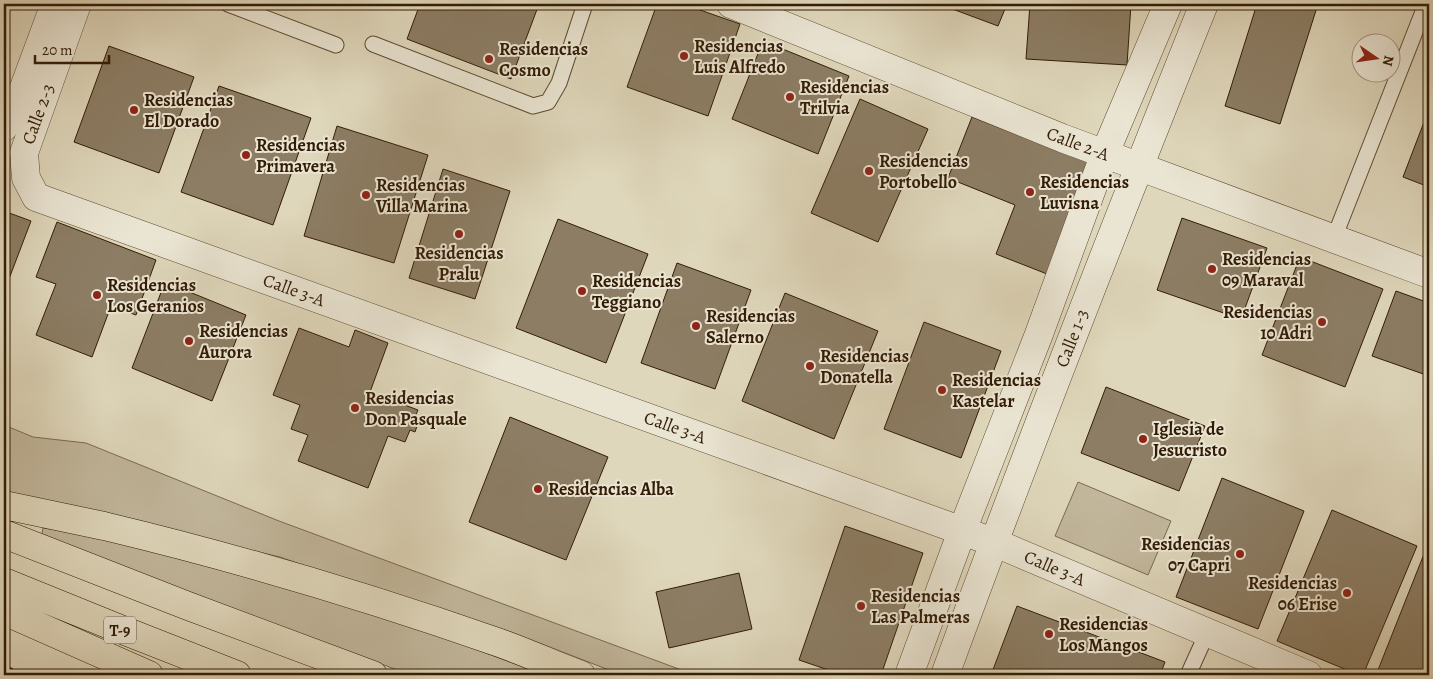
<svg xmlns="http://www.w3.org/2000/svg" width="1433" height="679" font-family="Alegreya,serif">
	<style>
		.green { fill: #c2b79c; stroke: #7a6a50 }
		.building { fill: #8c7d64; stroke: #331c05 }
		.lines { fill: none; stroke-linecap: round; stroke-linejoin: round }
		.lane-casing { stroke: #5e4b32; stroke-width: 17 }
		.street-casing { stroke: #5e4b32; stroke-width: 29 }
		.highway-casing { stroke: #331c05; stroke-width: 29 }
		.lane { stroke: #eae5d3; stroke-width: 15 }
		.street { stroke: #eae5d3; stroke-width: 28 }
		.highway { stroke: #dfd7bb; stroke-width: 28 }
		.rail { stroke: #331c05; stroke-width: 4; stroke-dasharray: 9 9; stroke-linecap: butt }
		.poi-dot { fill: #8f2418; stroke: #eae5d3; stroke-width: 2 }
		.labels { text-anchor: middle; stroke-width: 4; stroke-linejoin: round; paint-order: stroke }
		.shield { fill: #eae5d3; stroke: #6a5843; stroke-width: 1 }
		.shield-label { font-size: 16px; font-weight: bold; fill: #331c05 }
		.poi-label { font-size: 18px; font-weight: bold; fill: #331c05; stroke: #eae5d3; text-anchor: start }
		.street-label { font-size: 18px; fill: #331c05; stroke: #eae5d3 }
	</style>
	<rect width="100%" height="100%" fill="#dfd7bb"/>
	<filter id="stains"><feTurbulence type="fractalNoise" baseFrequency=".004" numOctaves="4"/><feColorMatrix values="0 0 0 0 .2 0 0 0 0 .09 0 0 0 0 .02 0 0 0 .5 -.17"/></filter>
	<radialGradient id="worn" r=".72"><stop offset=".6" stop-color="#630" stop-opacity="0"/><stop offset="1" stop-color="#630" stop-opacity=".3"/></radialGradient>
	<!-- green -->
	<path class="green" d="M4,425L33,437L86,443L279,521L695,675H622L511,632L408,602L280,557L4,493Z
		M1078,482L1171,521L1148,575L1055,536Z
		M43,528L105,537L393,618L544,675H411L41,538Z"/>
	<!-- building -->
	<path class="building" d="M420,4H539L511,79L407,39Z
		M657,4H683L740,24L708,116L627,87Z
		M939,4H1007L998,26Z
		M1030,4L1082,6V4H1131L1127,65L1026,59Z
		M1257,4H1318L1280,124L1225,106Z
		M763,41L849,76L818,154L732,119Z
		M109,46L194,77L159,173L74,142Z
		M219,86L311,118L273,225L181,192Z
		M860,99L928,129L878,242L811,213Z
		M1429,109V187L1403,177Z
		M972,117L1090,163L1047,274L996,254L1015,205L948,178Z
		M337,126L428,155L394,263L304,236Z
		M443,169L510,191L475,299L409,278Z
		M4,211L31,221L4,292Z
		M1182,218L1267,248L1241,319L1157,290Z
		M558,219L648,254L606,363L516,328Z
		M57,222L156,260L136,315L111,306L92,357L36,335L56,284L36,277Z
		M1300,257L1383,289L1345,387L1262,355Z
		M677,263L751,290L715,389L641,363Z
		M165,282L246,315L212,401L132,368Z
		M1396,291L1429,303V376L1372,356Z
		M785,293L878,331L834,439L742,401Z
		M924,322L1001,351L961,458L884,429Z
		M299,328L349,347L355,330L388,343L370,392L418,410L413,421L418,423L415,432L410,430L405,442L388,436L368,488L298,461L308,435L291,429L300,405L273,395Z
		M1106,387L1205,426L1179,491L1081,453Z
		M510,417L608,457L566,560L469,522Z
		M1222,478L1304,511L1258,629L1176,597Z
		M1332,510L1417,546L1363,675H1359L1277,641Z
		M845,526L923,553L881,675H843L799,660Z
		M1426,549L1429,550V675H1376Z
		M739,573L752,629L669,648L656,592Z
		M1017,606L1165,662L1160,675H991Z"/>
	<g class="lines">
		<defs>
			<path id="lane" d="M228,4L336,45
				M373,44L533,106L548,102L559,83L585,4
				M1334,238L1426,4
				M1188,675L1207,633"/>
			<g id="street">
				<path id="s1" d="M77,4L24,153L26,178L36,197L993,542L1308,675"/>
				<path id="s2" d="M731,4L1062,138L1429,274"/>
				<path d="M4,127L16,109L55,4"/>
				<path d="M909,675L962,531L1039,334L1105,153L1168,4"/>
				<path id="s3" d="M945,675C1027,450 1115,226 1204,4"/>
			</g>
			<path id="highway" d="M4,505C37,512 71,519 104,526C238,558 371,598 500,643C528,653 554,665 581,675
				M4,534L188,606L373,675
				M4,582L125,631L237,675
				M4,611L149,675"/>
		</defs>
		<!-- lane casing -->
		<use href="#lane" class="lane-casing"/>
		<!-- street casing -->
		<use href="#street" class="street-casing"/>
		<!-- highway casing -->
		<use href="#highway" class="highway-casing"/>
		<!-- lane -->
		<use href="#lane" class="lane"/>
		<!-- street -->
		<use href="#street" class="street"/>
		<!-- highway -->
		<use href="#highway" class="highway"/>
		<!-- rail -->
		<path class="rail" d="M4,667L25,675"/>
	</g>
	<!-- markers -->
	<g class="poi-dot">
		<circle cx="684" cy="56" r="5"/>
		<circle cx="489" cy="59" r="5"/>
		<circle cx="790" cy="97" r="5"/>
		<circle cx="134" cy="110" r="5"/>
		<circle cx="246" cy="155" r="5"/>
		<circle cx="869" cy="171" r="5"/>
		<circle cx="1030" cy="192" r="5"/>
		<circle cx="366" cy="195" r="5"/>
		<circle cx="459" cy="234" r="5"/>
		<circle cx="1212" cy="269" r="5"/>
		<circle cx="582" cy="291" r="5"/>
		<circle cx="97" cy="295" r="5"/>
		<circle cx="1322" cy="322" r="5"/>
		<circle cx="696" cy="326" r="5"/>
		<circle cx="189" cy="341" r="5"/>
		<circle cx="810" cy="366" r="5"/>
		<circle cx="942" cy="390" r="5"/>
		<circle cx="355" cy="408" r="5"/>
		<circle cx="1143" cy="439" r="5"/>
		<circle cx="538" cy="489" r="5"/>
		<circle cx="1240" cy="554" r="5"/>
		<circle cx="1347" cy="593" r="5"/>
		<circle cx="861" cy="606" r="5"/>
		<circle cx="1049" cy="634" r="5"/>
	</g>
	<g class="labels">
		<!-- shield labels -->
		<rect class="shield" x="104" y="616.5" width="32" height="27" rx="4"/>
		<g class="shield-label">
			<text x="120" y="636">T-9</text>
		</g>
		<!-- poi labels -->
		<g class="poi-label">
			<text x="694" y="52">Residencias<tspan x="694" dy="21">Luis Alfredo</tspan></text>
			<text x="499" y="55">Residencias<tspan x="499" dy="21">Cosmo</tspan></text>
			<text x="800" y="93">Residencias<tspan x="800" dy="21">Trilvia</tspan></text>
			<text x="144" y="106">Residencias<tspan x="144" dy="21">El Dorado</tspan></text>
			<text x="256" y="151">Residencias<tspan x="256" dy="21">Primavera</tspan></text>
			<text x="879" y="167">Residencias<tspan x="879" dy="21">Portobello</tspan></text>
			<text x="1040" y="188">Residencias<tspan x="1040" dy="21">Luvisna</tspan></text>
			<text x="376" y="191">Residencias<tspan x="376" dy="21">Villa Marina</tspan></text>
			<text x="459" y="259" text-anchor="middle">Residencias<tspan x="459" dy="21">Pralu</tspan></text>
			<text x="1222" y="265">Residencias<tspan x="1222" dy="21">09 Maraval</tspan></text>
			<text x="592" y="287">Residencias<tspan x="592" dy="21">Teggiano</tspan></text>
			<text x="107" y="291">Residencias<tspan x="107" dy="21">Los Geranios</tspan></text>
			<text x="1312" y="318" text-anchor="end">Residencias<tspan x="1312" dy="21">10 Adri</tspan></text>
			<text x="706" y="322">Residencias<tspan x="706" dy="21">Salerno</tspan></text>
			<text x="199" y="337">Residencias<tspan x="199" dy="21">Aurora</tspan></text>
			<text x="820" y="362">Residencias<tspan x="820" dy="21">Donatella</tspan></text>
			<text x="952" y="386">Residencias<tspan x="952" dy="21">Kastelar</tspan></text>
			<text x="365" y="404">Residencias<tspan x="365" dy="21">Don Pasquale</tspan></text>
			<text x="1153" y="435">Iglesia de<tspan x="1153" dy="21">Jesucristo</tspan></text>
			<text x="548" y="495">Residencias Alba</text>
			<text x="1230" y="550" text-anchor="end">Residencias<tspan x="1230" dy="21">07 Capri</tspan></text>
			<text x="1337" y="589" text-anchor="end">Residencias<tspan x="1337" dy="21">06 Erise</tspan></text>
			<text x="871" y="602">Residencias<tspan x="871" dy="21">Las Palmeras</tspan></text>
			<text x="1059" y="630">Residencias<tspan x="1059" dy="21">Los Mangos</tspan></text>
		</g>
		<!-- street labels -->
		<g class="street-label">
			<text transform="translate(38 114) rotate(-70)" y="6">Calle 2-3</text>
			<text dy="6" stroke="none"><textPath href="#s2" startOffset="374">Calle 2-A</textPath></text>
			<text dy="6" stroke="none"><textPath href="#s1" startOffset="479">Calle 3-A</textPath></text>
			<text dy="6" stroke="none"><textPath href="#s3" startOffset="360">Calle 1-3</textPath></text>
			<text dy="6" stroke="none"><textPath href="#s1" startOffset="884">Calle 3-A</textPath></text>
			<text dy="6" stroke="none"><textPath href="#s1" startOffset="1289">Calle 3-A</textPath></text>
		</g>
	</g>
	<!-- margin -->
	<rect width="1433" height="679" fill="none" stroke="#dfd7bb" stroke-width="20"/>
	<rect x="5" y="5" width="1423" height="669" fill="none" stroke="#331c05" stroke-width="2.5"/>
	<rect x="10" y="10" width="1413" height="659" fill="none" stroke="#331c05"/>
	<!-- north arrow -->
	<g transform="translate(1376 58) rotate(103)"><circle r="24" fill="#eae5d3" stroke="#a19581"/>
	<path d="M0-4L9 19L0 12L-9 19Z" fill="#8f2418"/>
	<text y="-8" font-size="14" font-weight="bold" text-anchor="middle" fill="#331c05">N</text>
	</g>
	<!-- scale -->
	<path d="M35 55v8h74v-8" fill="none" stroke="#331c05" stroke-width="2.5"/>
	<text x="42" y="55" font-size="15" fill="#331c05" stroke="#eae5d3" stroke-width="4" paint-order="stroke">20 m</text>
	<rect width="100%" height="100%" filter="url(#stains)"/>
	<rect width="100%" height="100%" fill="url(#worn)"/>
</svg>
